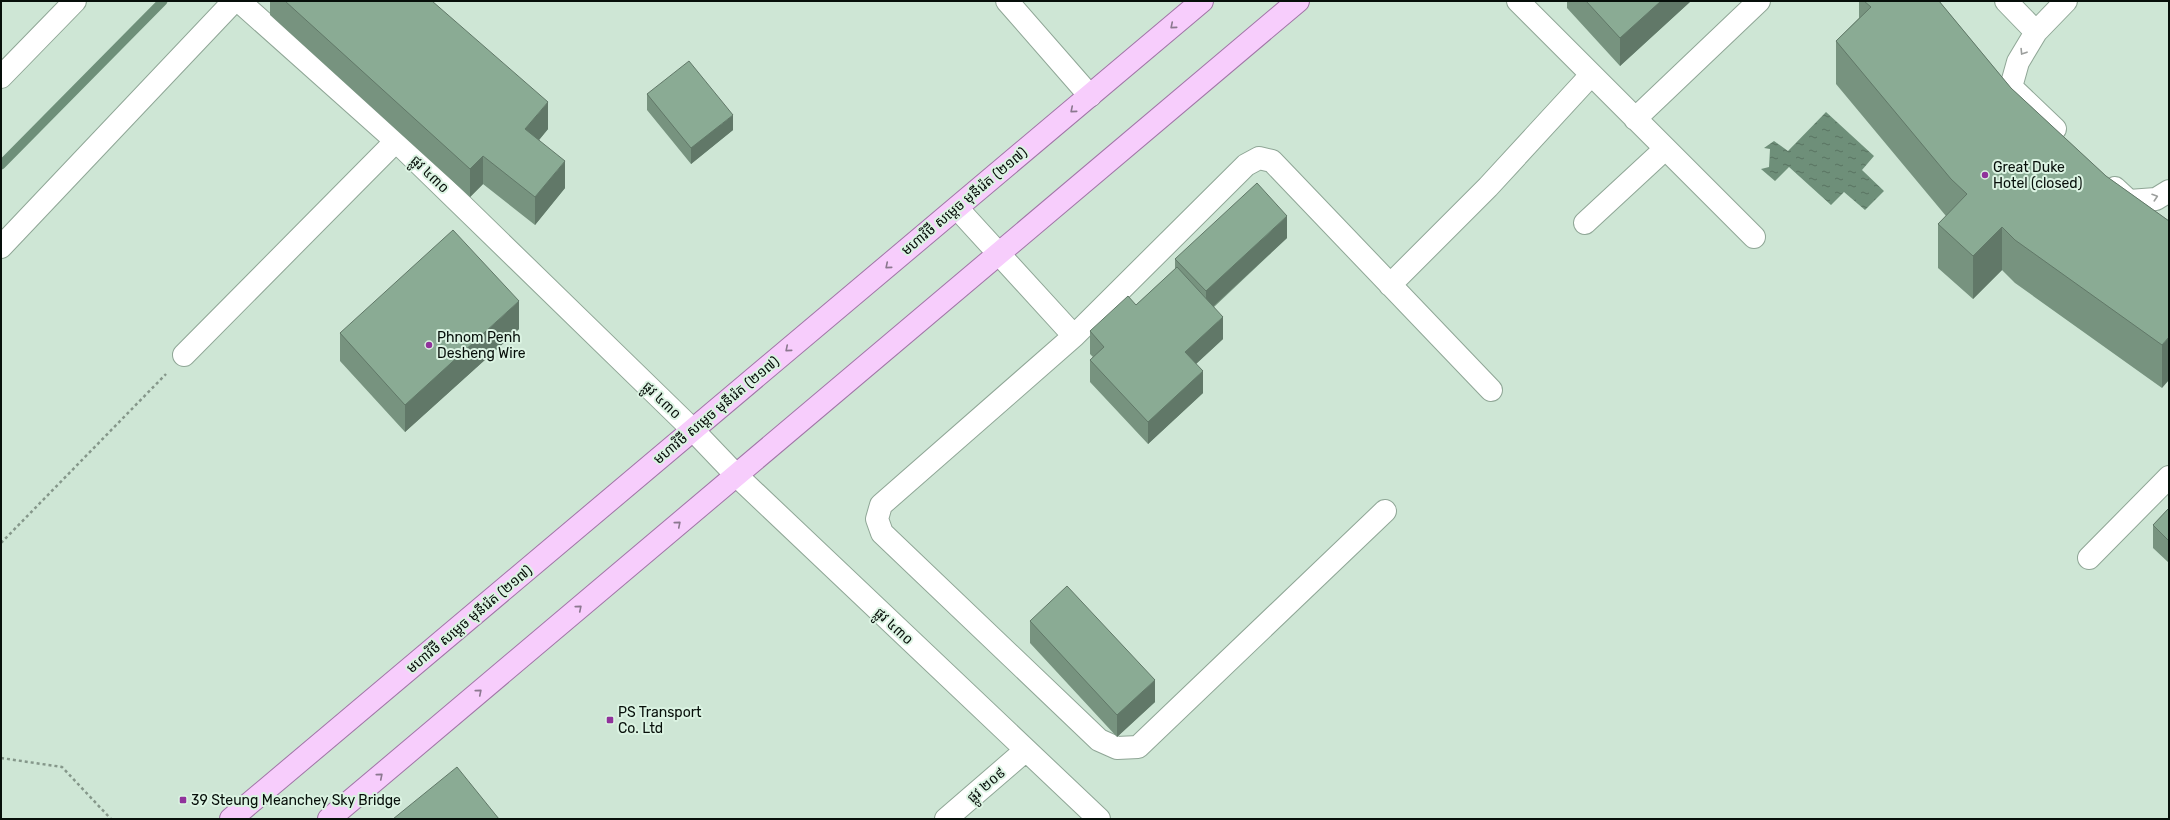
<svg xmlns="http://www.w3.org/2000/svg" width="2170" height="820" font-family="Rubik,'Noto Sans Khmer',sans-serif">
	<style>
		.water { fill: url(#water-ripples) }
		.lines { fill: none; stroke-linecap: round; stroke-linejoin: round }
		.stream { stroke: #6e8f79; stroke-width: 9 }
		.minor-casing { stroke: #8fa696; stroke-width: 24 }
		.major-casing { stroke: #a075a6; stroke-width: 24 }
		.path { stroke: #85978a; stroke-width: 2.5; stroke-dasharray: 3 3; stroke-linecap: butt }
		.minor { stroke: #fff; stroke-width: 22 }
		.major { stroke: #f7cdfc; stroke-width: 22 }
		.wall { fill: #77937f }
		.shaded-wall { fill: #617868 }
		.building { fill: #8aab94; stroke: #617868 }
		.oneway { stroke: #8b788f }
		.oneway2 { stroke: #9c9f9d }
		.poi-dot { fill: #90329b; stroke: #dbf3e2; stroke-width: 1.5 }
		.labels { text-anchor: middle; stroke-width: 4; stroke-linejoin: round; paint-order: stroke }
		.poi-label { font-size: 14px; fill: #070f0a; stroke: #dbf3e2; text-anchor: start }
		.street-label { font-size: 14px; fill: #070f0a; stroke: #dbf3e2 }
	</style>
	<defs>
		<pattern id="water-ripples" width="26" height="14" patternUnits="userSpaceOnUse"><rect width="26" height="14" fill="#6e8f79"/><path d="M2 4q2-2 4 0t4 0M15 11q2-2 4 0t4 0" fill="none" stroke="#587361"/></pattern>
	</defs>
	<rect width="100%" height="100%" fill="#cee6d5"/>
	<!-- water -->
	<path class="water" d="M1826,112L1874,156L1862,170L1884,191L1865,210L1844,192L1831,205L1789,167L1775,181L1761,169L1769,167L1770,149L1764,148L1774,141L1788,151Z"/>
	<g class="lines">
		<!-- stream -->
		<path class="stream" d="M1,165L163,1"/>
		<defs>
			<path id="minor" d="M239,1L396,141L693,430L736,475L1099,819
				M1007,1L1090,96
				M1518,1L1754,237
				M2006,1L2036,32
				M1,77L75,1
				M1635,119L1759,1
				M2055,129L2011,87L2018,62L2036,32L2066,1
				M2115,188L2129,201L2156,199L2169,191
				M957,208L1074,336L1246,165L1259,158L1272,161L1491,390
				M1585,223L1665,149
				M1,247L234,1
				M1390,285L1488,187L1591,75
				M1074,336L881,505L877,519L882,533L1099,740L1117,748L1138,747L1385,511
				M184,355L396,141
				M2089,558L2169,477
				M946,819L1026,750"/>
			<path id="major" d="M231,819L1202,1
				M329,819L1298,1"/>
		</defs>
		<!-- minor casing -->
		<use href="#minor" class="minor-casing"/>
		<!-- major casing -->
		<use href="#major" class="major-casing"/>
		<!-- path -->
		<path class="path" d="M1,543L166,374
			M1,758L62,767L111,819"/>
		<!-- minor -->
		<use href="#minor" class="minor"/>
		<!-- major -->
		<use href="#major" class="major"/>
	</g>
	<!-- wall -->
	<path class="wall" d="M270,1H432L548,129L539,140L565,188L535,225L483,184L470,197L270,15Z
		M1567,1H1691L1620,66L1567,8Z
		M1859,1H1939L2011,88L2106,176L2169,221L2162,388L2015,283L2002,270L1973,299L1938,268V224L1946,216L1836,84V41L1859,18Z
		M647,94L733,130L691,164L647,110Z
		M1287,238L1214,307L1223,339L1196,364L1203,393L1148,444L1090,382V360L1093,357L1090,354V331L1136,305L1175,269V259Z
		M519,329L405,432L340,361V333Z
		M2169,508V563L2153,548V525Z
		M1030,621L1155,702L1117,737L1030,643Z"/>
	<!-- shaded-wall -->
	<path class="shaded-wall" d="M1661,1H1691L1620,66V38Z
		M548,102V129L525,157V129Z
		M733,115V130L691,164V148Z
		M483,156V184L470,197V169Z
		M565,161V188L535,225V197Z
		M1287,216V238L1206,313V291Z
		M2002,227V270L1973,299V256Z
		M519,301V329L405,432V405Z
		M1223,317V339L1185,374V352Z
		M2169,337V380L2162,388V345Z
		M1203,371V393L1148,444V422Z
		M1155,680V702L1117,737V715Z"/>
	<!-- building -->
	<path class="building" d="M285,1H432L548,102L525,129L565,161L535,197L483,156L470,169Z
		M1586,1H1661L1620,38Z
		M1864,1H1939L2011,88L2106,176L2169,221V337L2162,345L2015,240L2002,227L1973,256L1938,224L1967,194L1951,179L1836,41L1871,7Z
		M689,61L733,115L691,148L647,94Z
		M1257,183L1287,216L1206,291L1175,259Z
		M453,230L519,301L405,405L340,333Z
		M1177,267L1223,317L1185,352L1203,371L1148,422L1090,360L1104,347L1090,331L1128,296L1136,305Z
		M2169,508V541L2153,525Z
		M1067,586L1155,680L1117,715L1030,621Z
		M457,767L499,819H393Z"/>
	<!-- one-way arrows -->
	<defs><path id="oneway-chevron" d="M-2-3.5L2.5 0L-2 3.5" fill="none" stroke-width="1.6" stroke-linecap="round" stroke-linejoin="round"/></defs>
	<g class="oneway">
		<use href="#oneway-chevron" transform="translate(1173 26) rotate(140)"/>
		<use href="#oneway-chevron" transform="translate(1073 110) rotate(140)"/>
		<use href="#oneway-chevron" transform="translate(888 266) rotate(140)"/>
		<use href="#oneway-chevron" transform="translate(788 349) rotate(140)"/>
		<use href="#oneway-chevron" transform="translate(678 524) rotate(-40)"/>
		<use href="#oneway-chevron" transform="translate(579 608) rotate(-40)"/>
		<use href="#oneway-chevron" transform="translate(479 692) rotate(-40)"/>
		<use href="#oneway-chevron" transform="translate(380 776) rotate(-40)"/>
	</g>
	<g class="oneway2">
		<use href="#oneway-chevron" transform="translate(2023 52) rotate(122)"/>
		<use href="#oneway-chevron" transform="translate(2155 197) rotate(-18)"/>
	</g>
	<!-- markers -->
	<g class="poi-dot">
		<circle cx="1985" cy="175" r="4"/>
		<circle cx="429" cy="345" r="4"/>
		<rect x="606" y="716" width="8" height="8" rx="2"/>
		<rect x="179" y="796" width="8" height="8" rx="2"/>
	</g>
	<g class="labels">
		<!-- poi labels -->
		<g class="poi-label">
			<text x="1993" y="172">Great Duke<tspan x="1993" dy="16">Hotel (closed)</tspan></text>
			<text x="437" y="342">Phnom Penh<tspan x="437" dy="16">Desheng Wire</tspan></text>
			<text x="618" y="717">PS Transport<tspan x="618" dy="16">Co. Ltd</tspan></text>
			<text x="191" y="805">39 Steung Meanchey Sky Bridge</text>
		</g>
		<!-- street labels -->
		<g class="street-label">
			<text transform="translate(430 174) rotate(44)" y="5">ផ្លូវ ៤៣០</text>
			<text transform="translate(964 201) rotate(-40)" y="5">មហាវិថី សម្តេច មុនីរ៉េត (២១៧)</text>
			<text transform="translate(662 400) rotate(44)" y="5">ផ្លូវ ៤៣០</text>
			<text transform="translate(716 410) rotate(-40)" y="5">មហាវិថី សម្តេច មុនីរ៉េត (២១៧)</text>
			<text transform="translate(469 619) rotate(-40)" y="5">មហាវិថី សម្តេច មុនីរ៉េត (២១៧)</text>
			<text transform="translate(894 626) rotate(43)" y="5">ផ្លូវ ៤៣០</text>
			<text transform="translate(986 785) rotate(-41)" y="5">ផ្លូវ ២០៩</text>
		</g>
	</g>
	<!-- border -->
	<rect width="2170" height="820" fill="none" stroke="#070f0a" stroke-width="4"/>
</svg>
